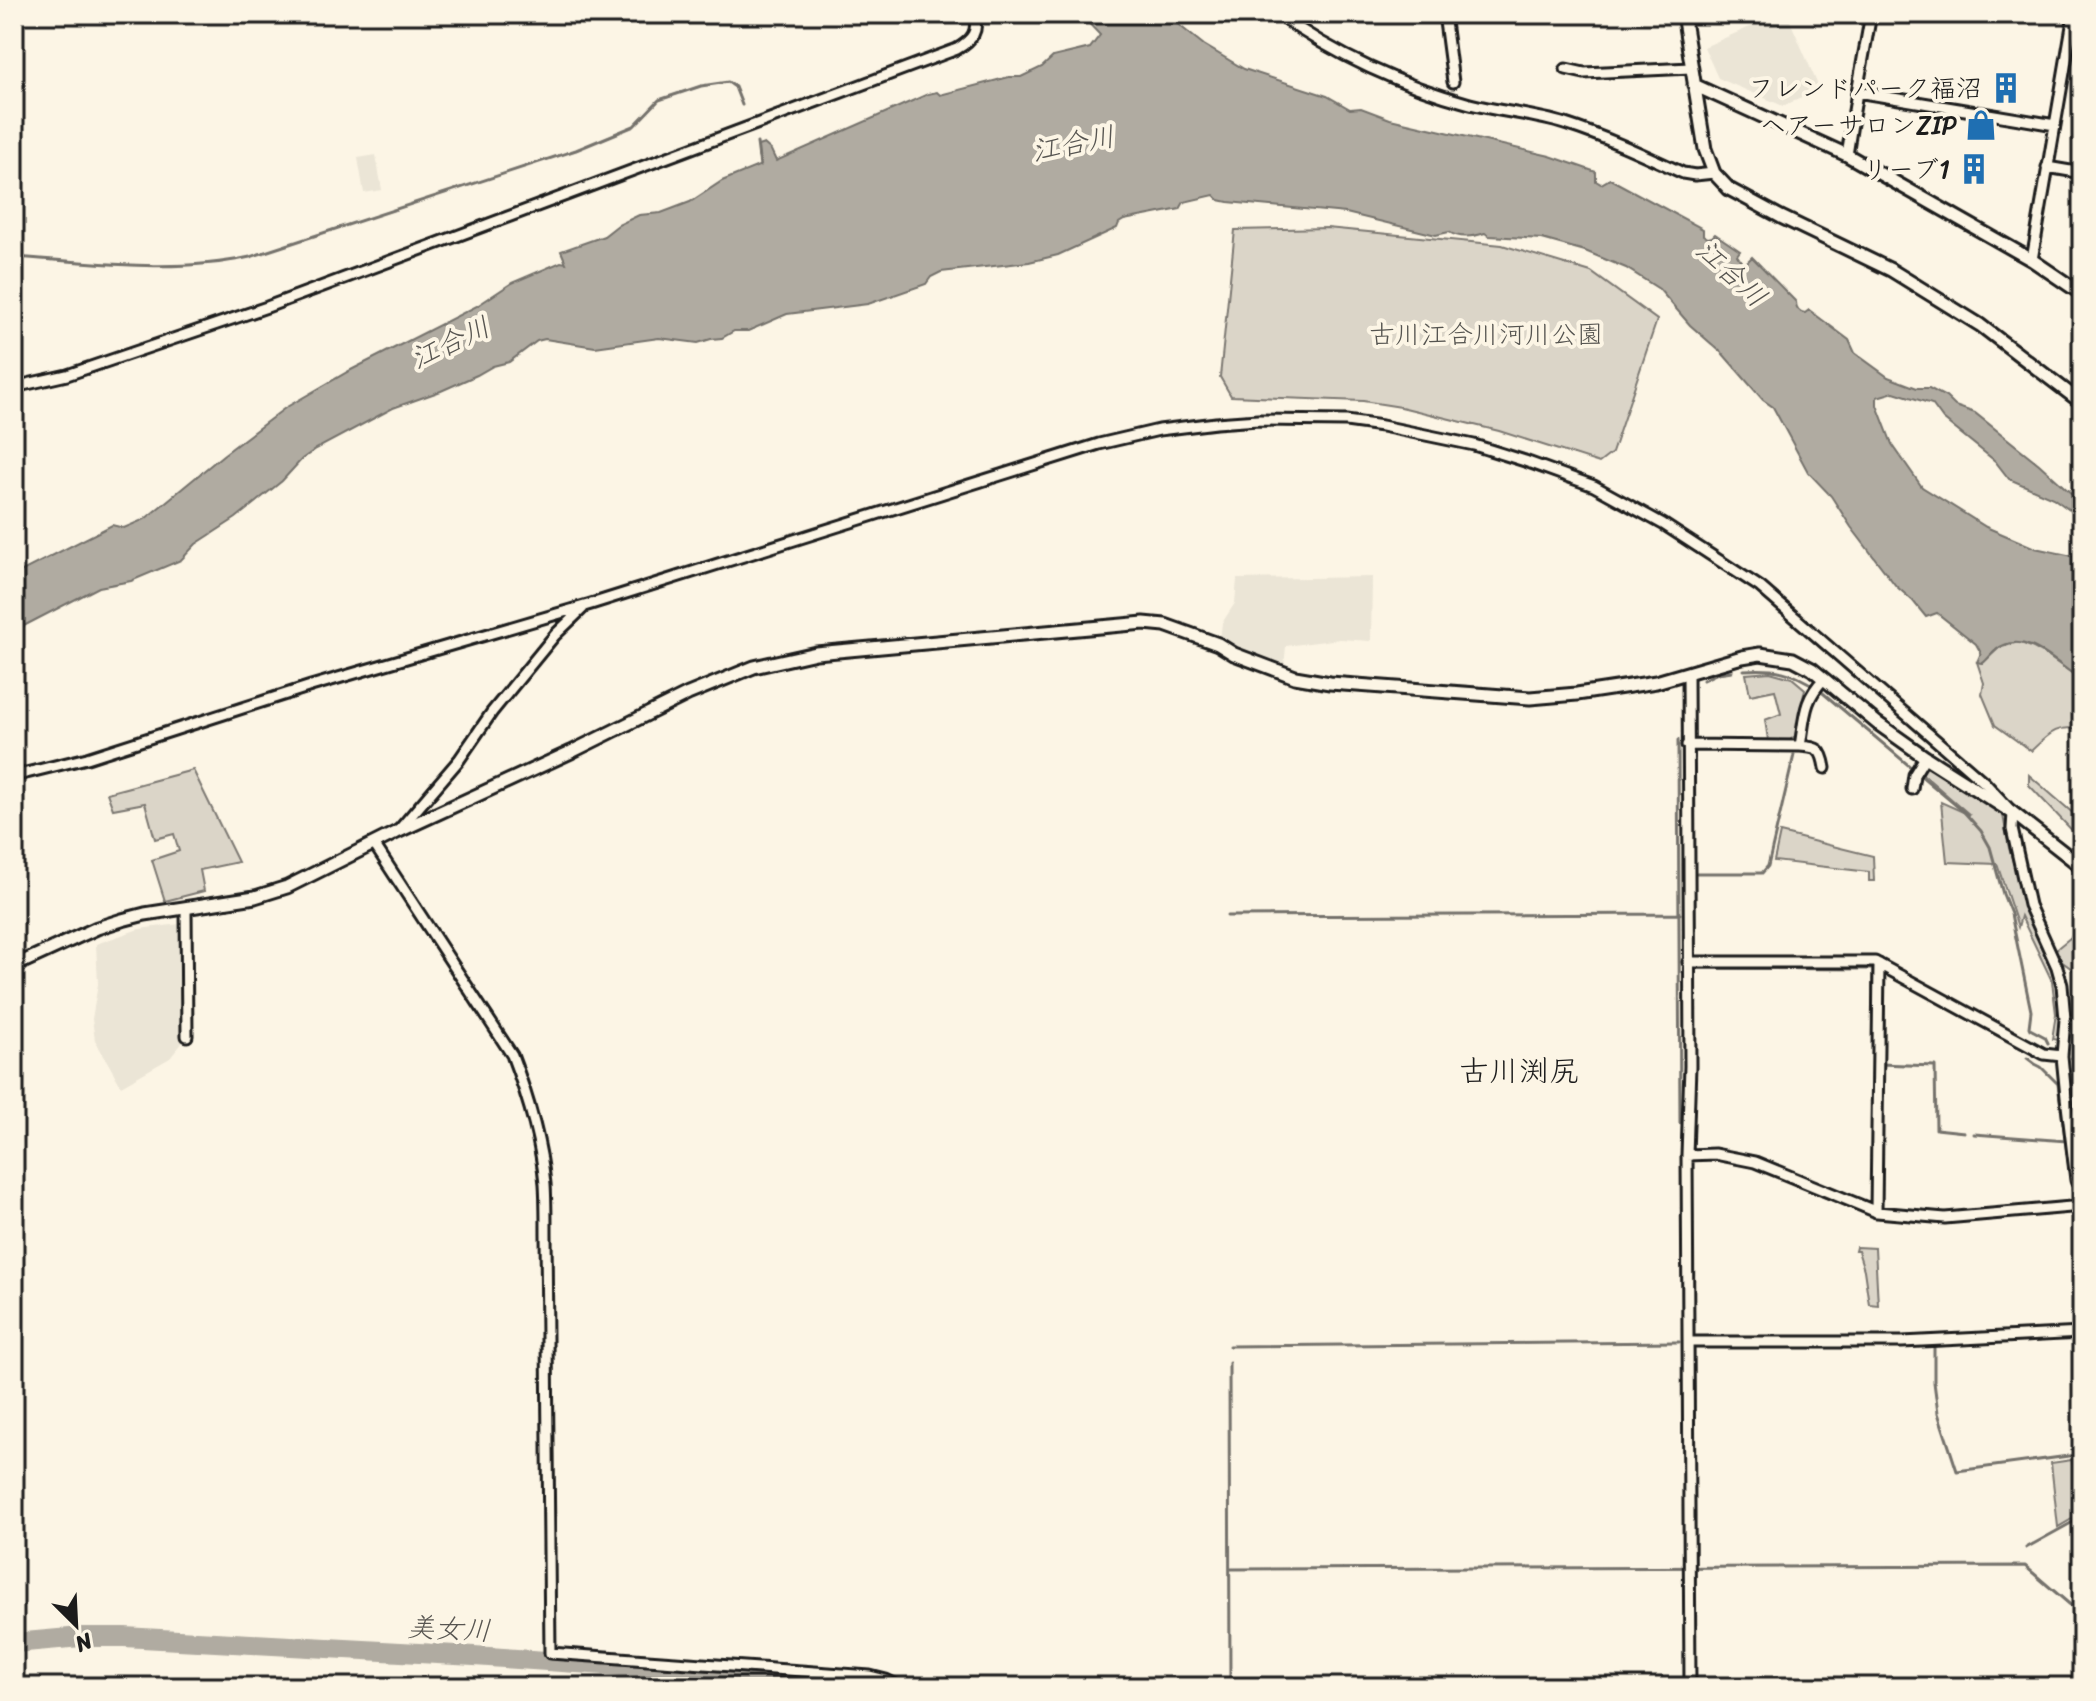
<svg xmlns="http://www.w3.org/2000/svg" width="2096" height="1701" font-family="Sriracha,'Klee One',sans-serif">
	<style>
		.built { fill: #ebe5d6 }
		.green { fill: #dbd5c8; stroke: #7c7872; stroke-width: 2 }
		.water { fill: #b0aba1; stroke: #75726c; stroke-width: 2 }
		.lines { fill: none; stroke-linecap: round; stroke-linejoin: round }
		.stream { stroke: #75726c; stroke-width: 3 }
		.river { stroke: #b0aba1; stroke-width: 20 }
		.minor-casing { stroke: #1c1c1c; stroke-width: 15 }
		.tertiary-casing { stroke: #1c1c1c; stroke-width: 17 }
		.minor { stroke: #fcf5e5; stroke-width: 9 }
		.tertiary { stroke: #fcf5e5; stroke-width: 11 }
		.labels { text-anchor: middle; stroke-width: 8; stroke-linejoin: round; paint-order: stroke }
		.poi-label { font-size: 26px; fill: #1c1c1c; stroke: #fcf5e5; text-anchor: end }
		.park-label { font-size: 26px; fill: #555450; stroke: #fcf5e5 }
		.water-label { font-size: 28px; font-style: italic; fill: #575551; stroke: #fcf5e5 }
		.quarter-label { font-size: 30px; fill: #1c1c1c; stroke: #fcf5e5 }
	</style>
	<rect width="100%" height="100%" fill="#fcf5e5"/>
	<filter id="ink" filterUnits="userSpaceOnUse"><feTurbulence type="fractalNoise" baseFrequency=".0125" numOctaves="2"/><feDisplacementMap in="SourceGraphic" scale="16" xChannelSelector="R" yChannelSelector="G"/><feConvolveMatrix kernelMatrix="1 2 1 2 8 2 1 2 1" color-interpolation-filters="sRGB"/></filter>
	<g filter="url(#ink)">
		<!-- built -->
		<path class="built" d="M1780,14H1787L1820,90L1783,106L1718,78L1704,47Z
			M376,155L382,190L364,193L358,158Z
			M1372,577L1371,641L1340,639L1286,646L1284,667L1246,654L1220,640L1222,623L1235,603L1237,579Z
			M180,924L183,1042L170,1058L121,1086L95,1040L92,1019L98,984L96,944L139,929Z"/>
		<!-- green -->
		<path class="green" d="M1327,228L1502,245L1591,272L1657,320L1612,453L1599,463L1499,431L1401,407L1363,401L1231,396L1220,377L1235,230Z
			M2018,642C2044,650 2060,666 2082,680V730C2056,724 2049,734 2031,751L1995,725L1982,694L1984,683L1977,662L1983,663L1999,648Z
			M1770,672L1792,678L1805,689L1795,736L1790,740H1768L1765,720L1781,714L1775,690L1750,695L1746,674Z
			M1925,764L2003,815L2009,848L2025,904L2056,976L2060,1014L2058,1040L2052,1039L2056,1014L2052,981L2021,916L2018,927L1997,864L1947,862L1941,802L1970,815L1919,771Z
			M193,770L238,862L200,870L204,891L165,901L152,860L179,851L174,834L155,839L145,803L113,809L107,793Z
			M2029,775L2082,821V841L2029,785Z
			M1780,833L1873,856L1874,881H1869V872L1774,861Z
			M2076,933L2082,939V976L2061,961L2055,950Z
			M1856,1247L1875,1248L1878,1305L1869,1304L1864,1270L1858,1251H1855Z
			M2072,1460L2077,1490L2082,1491V1513L2058,1527L2051,1463Z"/>
		<!-- water -->
		<path class="water" d="M1071,14H1165L1204,45L1244,69L1327,96L1350,109L1361,108L1390,119L1550,156L1596,172V181L1601,184L1610,179L1703,229V235L1708,238L1712,237L1715,234L1740,251L1737,255L1742,263H1746L1752,257L1796,302C1796,308 1799,312 1805,313L1809,310L1849,340L1855,353L1888,377L1917,388H1929L1946,397L1955,406L1975,413L2039,464L2073,495L2082,507V519L2053,498L2009,479L1995,461L1943,419L1932,404L1894,392L1877,397V405L1892,444L1922,487L1986,527L2035,548L2082,558V680C2058,666 2027,628 1997,649C1992,653 1988,659 1983,663L1977,662L1981,653L1976,644L1937,613L1926,617L1913,601L1896,586L1851,527L1831,496L1808,472L1773,407L1763,400L1723,354L1690,325L1659,289L1626,268L1585,251L1542,239L1489,236L1485,233C1473,237 1460,239 1449,232L1436,235L1346,213L1228,202L1219,200L1214,195L1184,202L1180,209L1124,220L1119,223L1117,228L1058,255L1029,262L941,272L931,277L926,284L868,304L787,314L748,331H734L722,338L711,339L698,343L659,338L595,347L545,339L537,341L509,362L493,366L477,375L441,391L393,408L316,449L302,459L282,481L236,518L196,544L181,560L131,581L99,587L14,631V575L112,525L124,528L145,519L223,455L285,408L349,371L477,306L512,283L561,262L566,263L561,251L604,236L618,225L639,215L661,213L690,202L722,181L761,165L758,156V146L764,144L771,150L776,161L928,94L937,92L940,95L1009,77H1021L1042,67L1053,57L1090,48L1100,35L1081,15Z"/>
		<g class="lines">
			<!-- stream -->
			<path class="stream" d="M757,143L760,166
				M14,257C91,262 174,274 250,257L576,150L634,126L659,100L701,86L728,82L735,87L742,105
				M1744,670C1776,668 1791,671 1817,688L1964,812L1981,831L1990,847L2003,894L2011,914L2031,1011L2029,1027L2030,1029L2045,1037L2048,1043
				M1703,680L1718,673L1732,671
				M1678,740L1680,1123
				M1693,873H1762L1768,866L1794,755
				M1227,916L1680,914
				M1694,968L1873,969V1108
				M1880,971L1915,989L2016,1046
				M2027,1058L2035,1064L2041,1067L2058,1084L2071,1184L2078,1201
				M2072,1058L2082,1059
				M1879,1064L1935,1066L1936,1129L1964,1132
				M1974,1134L2067,1141
				M1786,1180L1812,1191
				M1822,1196L1876,1217
				M1229,1346L1679,1342
				M1934,1346V1382L1938,1413L1957,1471L2076,1455L2080,1488H2082
				M1229,1363L1230,1687
				M2026,1548L2082,1517
				M1230,1569L2025,1566L2082,1615"/>
			<!-- river -->
			<path class="river" d="M14,1643L81,1637H124L474,1656L867,1683L880,1687"/>
			<defs>
				<path id="minor" d="M1278,14C1334,55 1403,86 1470,104C1501,112 1534,114 1565,124C1606,137 1644,155 1683,173L1695,175L1714,173
					M1444,14L1453,82
					M1871,14L1857,92L2055,125
					M1566,69L1584,73L1691,68
					M1847,155L1857,92
					M2047,167L2082,173
					M2032,260L2074,14
					M14,387L67,375L267,307L957,49C972,40 980,31 973,14
					M1688,673L1690,1066L1687,1155L1690,1687
					M1687,745L1800,746C1805,718 1803,700 1824,679
					M1800,746C1818,747 1822,749 1825,768
					M14,776L87,758L311,686L591,604L1099,444L1159,430L1216,423L1258,420L1346,421L1382,426L1474,445L1525,461L1594,486L1663,524L1760,587L1985,783L2013,813L2012,829L2029,905L2057,967L2062,985L2065,1019L2062,1056L2066,1097L2076,1180L2082,1193
					M1912,789L1914,775L1925,757
					M399,830L459,760L492,712L555,635L583,608
					M374,844L512,1055C528,1097 541,1139 545,1184C546,1200 546,1218 546,1234L550,1653L870,1676L886,1680L900,1687
					M186,909L187,1036
					M1688,962H1875L2044,1054L2062,1056
					M1687,1155L1715,1154L1755,1162L1877,1212L1945,1218L2082,1206
					M1876,1212L1879,964
					M1689,1342H1902L2082,1333"/>
				<path id="tertiary" d="M1683,14L1705,149L1714,173L1729,189L1781,217L1891,270L1946,304L1980,325L2082,403
					M1694,85L1847,155L2032,260L2082,294
					M14,966L97,928L122,920L145,914L255,897L287,887L397,832L571,752L688,694L754,667L816,653L1144,623L1165,625L1218,644L1234,654L1295,677L1330,683L1530,698L1577,694L1656,682L1742,657L1760,654L1793,659L1812,669L1877,723L1925,757L2013,813L2082,867"/>
			</defs>
			<!-- minor casing -->
			<use href="#minor" class="minor-casing"/>
			<!-- tertiary casing -->
			<use href="#tertiary" class="tertiary-casing"/>
			<!-- minor -->
			<use href="#minor" class="minor"/>
			<!-- tertiary -->
			<use href="#tertiary" class="tertiary"/>
		</g>
	</g>
	<!-- icons -->
	<defs>
		<symbol id="building-bare" viewBox="-9 -9 18 18"><path d="M-4-6H4V6H1V3H-1V6H-4ZM-2.5-4.3h1.7v1.8h-1.7ZM.8-4.3h1.7v1.8H.8ZM-2.5-1h1.7V.8h-1.7ZM.8-1h1.7V.8H.8Z" fill="#1f6fb2" stroke="#fcf5e5" stroke-width="2.5" paint-order="stroke"/></symbol>
		<symbol id="shop-bare" viewBox="-9 -9 18 18"><path d="M-5-2.5h2.3a2.7 3.5 0 0 1 5.4 0H5L5.5 6h-11ZM-1.5-2.5h3a1.5 2.3 0 0 0-3 0Z" fill="#1f6fb2" stroke="#fcf5e5" stroke-width="2.5" paint-order="stroke"/></symbol>
	</defs>
	<g fill-rule="evenodd">
		<use href="#building-bare" x="1984" y="66" width="44" height="44"/>
		<use href="#shop-bare" x="1959" y="103" width="44" height="44"/>
		<use href="#building-bare" x="1952" y="147" width="44" height="44"/>
	</g>
	<g class="labels">
		<!-- poi labels -->
		<g class="poi-label">
			<text x="1982" y="97">フレンドパーク福沼</text>
			<text x="1957" y="134">ヘアーサロンZIP</text>
			<text x="1950" y="178">リーブ1</text>
		</g>
		<!-- park labels -->
		<g class="park-label">
			<text x="1486" y="343">古川江合川河川公園</text>
		</g>
		<!-- water labels -->
		<g class="water-label">
			<text transform="translate(1073 143) rotate(-11)" y="10">江合川</text>
			<text transform="translate(1732 273) rotate(43)" y="10">江合川</text>
			<text transform="translate(450 342) rotate(-25)" y="10">江合川</text>
			<text transform="translate(449 1628) rotate(3)" y="10">美女川</text>
		</g>
		<!-- quarter labels -->
		<g class="quarter-label">
			<text x="1519" y="1081">古川渕尻</text>
		</g>
	</g>
	<!-- margin -->
	<rect width="2096" height="1701" fill="none" stroke="#fcf5e5" stroke-width="48"/>
	<rect x="24" y="24" width="2048" height="1653" fill="none" stroke="#1c1c1c" stroke-width="3" filter="url(#ink)"/>
	<!-- north arrow -->
	<g transform="translate(76 1625) rotate(156)" stroke="#fcf5e5" stroke-width="6" paint-order="stroke">
	<path d="M0-6L14 30L0 20L-14 30Z" fill="#1c1c1c"/>
	<text y="-12" font-size="22" font-weight="bold" text-anchor="middle" fill="#1c1c1c">N</text>
	</g>
</svg>
